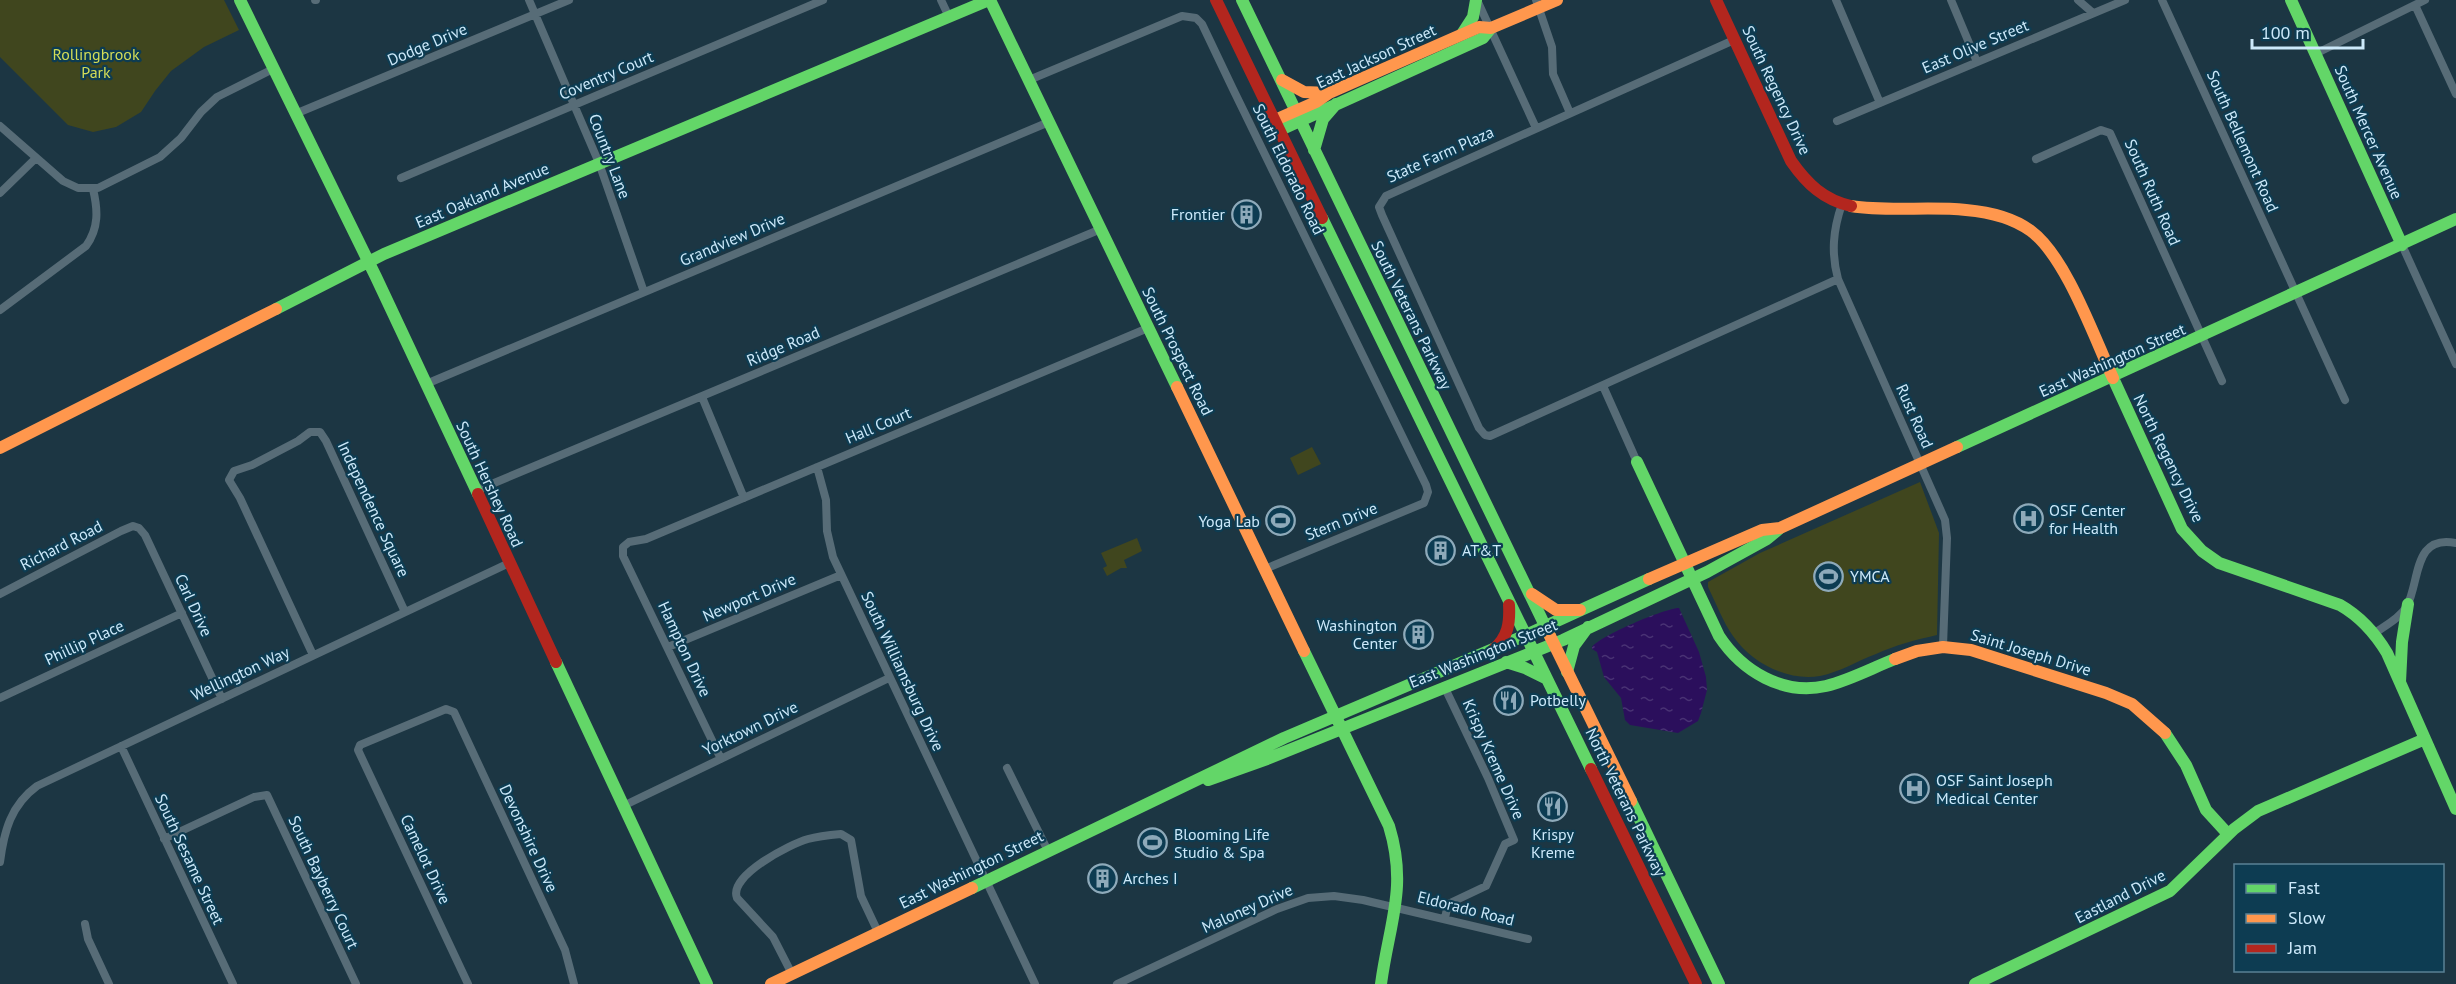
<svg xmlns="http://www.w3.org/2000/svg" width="2456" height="984" font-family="'PT Sans',sans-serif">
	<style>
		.green { fill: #40461e }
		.water { fill: url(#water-ripples) }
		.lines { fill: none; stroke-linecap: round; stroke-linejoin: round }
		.street { stroke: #576c77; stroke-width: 8 }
		.fast { stroke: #63d668; stroke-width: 12 }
		.slow { stroke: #ff974d; stroke-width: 12 }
		.jam { stroke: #b3261e; stroke-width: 12 }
		.labels { text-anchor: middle; stroke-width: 4.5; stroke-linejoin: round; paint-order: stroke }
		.street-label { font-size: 16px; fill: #cce9fa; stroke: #0d3c52 }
		.park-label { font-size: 16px; fill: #d4dd57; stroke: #0d3c52 }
		.poi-label { font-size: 16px; fill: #cce9fa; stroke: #0d3c52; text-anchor: start }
	</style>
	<defs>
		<pattern id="water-ripples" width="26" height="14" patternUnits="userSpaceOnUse" patternTransform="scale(1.5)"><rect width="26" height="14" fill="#2b0f5c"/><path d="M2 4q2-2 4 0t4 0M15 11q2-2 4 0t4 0" fill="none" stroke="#493274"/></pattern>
	</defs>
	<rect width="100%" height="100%" fill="#1c3643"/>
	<!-- green -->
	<path class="green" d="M0,0H224L239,30L204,47L171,71L155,91L141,112L116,127L93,132L68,125L0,57Z
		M1312,447L1321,464L1298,475L1290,458Z
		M1920,482L1939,533L1937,635C1915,640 1896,645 1876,654C1857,661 1840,672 1820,676C1789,682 1751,663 1733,636C1723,622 1716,603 1708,587V582L1760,553Z
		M1137,538L1142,551L1124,560L1127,568H1121L1107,576L1103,568L1107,566L1101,553Z"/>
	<!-- water -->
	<path class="water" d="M1679,608L1699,652L1706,677L1707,690L1701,713L1698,721L1678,733L1630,725L1625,720L1621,698L1604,677L1597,652L1592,649V647C1600,636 1665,608 1679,608Z"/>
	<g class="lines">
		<!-- street -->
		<path class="street" d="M315,0H316
			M529,0L599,163L644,292
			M941,0L949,17
			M1477,0L1536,128
			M1536,0L1552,47L1553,74L1570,113
			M1836,0L1880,103
			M1951,0L1977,62
			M2078,0L2093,13
			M2162,0L2345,400
			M2415,5L2456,94
			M1734,40L1386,196L1379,207L1382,215L1479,428L1485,435L1490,436L1838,279
			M2315,54L2425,0
			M1029,80L1182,16L1196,18L1202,24L1232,87L1426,485L1428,492L1424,503L1265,569
			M295,114L569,0
			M1837,121L2125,0
			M0,126L63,181L78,188H98L160,157L181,138L201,112L217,97L273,69
			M2036,159L2101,130L2110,133L2222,381
			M401,178L823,0
			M0,193L36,158
			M1842,204C1833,230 1831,253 1838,279L1945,520L1947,538L1943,646
			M2402,245L2456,364
			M0,310L86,246C99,228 98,210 93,189
			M426,384L1049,122
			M1603,386L1637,462
			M702,397L744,498
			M817,467L826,500L827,531L833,557L1035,984
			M475,491L1101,229
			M0,594L121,531L133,526L139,528L145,535L222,699
			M2375,633C2386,625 2400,618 2407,606C2420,581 2413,534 2456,543
			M668,647L841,575
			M313,655L240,498L229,480L234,471L252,465L298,441L310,432H320L326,441L405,612
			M1444,686L1488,778L1514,840L1505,844L1486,886L1448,904L1445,918
			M0,698L182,613
			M121,746L233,984
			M721,759L623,556V547L629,542L646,539L1148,328
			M1007,768L1048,851
			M623,806L889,678
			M164,839L254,797L267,795L356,984
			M0,862C4,831 11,805 37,786L509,563
			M85,924L88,939L109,984
			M792,974L773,937L737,898C728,876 790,844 808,839C819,836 830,835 841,834L851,840L861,896L878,932
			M468,984L358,750L360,745L446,709L454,712L565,950L574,984
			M1117,984L1277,909L1308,898L1334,896L1363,900L1528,939"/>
		<!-- fast -->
		<path class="fast" d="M240,0L376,277L478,494
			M990,0L1177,387
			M1242,0L1550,636
			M2291,0L2402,245
			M1462,34L1473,17L1476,0
			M1280,130L1483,38L1491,28
			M1314,150L1323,119L1336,104
			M1322,218L1591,769
			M276,309L384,254L989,0
			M2113,378L2182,529L2202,551L2219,563L2340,605C2361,617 2375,633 2387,653L2456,809
			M1957,447L2456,219
			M1637,462L1719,636C1742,671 1783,696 1826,686C1850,680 1872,668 1895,659
			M1304,651L1389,826C1408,888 1389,923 1381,984
			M556,662L707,984
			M1506,662L1525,668L1547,679
			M1567,672L1574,646L1588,627
			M2400,682L2402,642L2408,604
			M2165,733L2186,765L2206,810L2227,833
			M1208,780L1267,759L1563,640L1707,572L1767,539L1779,529
			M1631,801L1719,984
			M972,888L1284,738L1526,635L1649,579
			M1975,984L2170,891L2234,829L2258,811L2425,739"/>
		<!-- slow -->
		<path class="slow" d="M1282,80L1304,92L1329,93
			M1275,120L1316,102L1329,93L1479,27L1491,28L1557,0
			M1851,206C1889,212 1928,206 1966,210C1989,212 2012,217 2031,231C2066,257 2094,337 2113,378
			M1177,387L1304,651
			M0,448L276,309
			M1649,579L1762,530L1780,528L1957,447
			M1532,594L1556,610H1580
			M1550,636L1631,801
			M1895,659L1917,651L1943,647L1971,650L2106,693L2132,704L2165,733
			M771,984L972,888"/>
		<!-- jam -->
		<path class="jam" d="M1216,0L1322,218
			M1716,0L1791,161C1807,184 1824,200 1851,206
			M478,494L556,662
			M1494,649C1508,637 1510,623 1509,605
			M1591,769L1696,984"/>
	</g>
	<!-- icons -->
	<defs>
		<symbol id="building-ring" viewBox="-11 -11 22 22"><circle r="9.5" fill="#0d3c52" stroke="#8eaaba" stroke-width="1.5"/><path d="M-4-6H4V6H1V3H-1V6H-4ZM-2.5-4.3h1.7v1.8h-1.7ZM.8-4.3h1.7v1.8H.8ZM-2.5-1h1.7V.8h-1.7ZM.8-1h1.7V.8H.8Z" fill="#8eaaba"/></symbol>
		<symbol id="hospital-ring" viewBox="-11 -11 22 22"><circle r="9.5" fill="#0d3c52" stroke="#8eaaba" stroke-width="1.5"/><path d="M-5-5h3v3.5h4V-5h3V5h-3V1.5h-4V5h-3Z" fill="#8eaaba"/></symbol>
		<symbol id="stadium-ring" viewBox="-11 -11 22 22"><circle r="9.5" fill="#0d3c52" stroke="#8eaaba" stroke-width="1.5"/><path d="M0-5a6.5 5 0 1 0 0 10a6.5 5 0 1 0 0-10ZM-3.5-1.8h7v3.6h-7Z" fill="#8eaaba"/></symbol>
		<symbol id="restaurant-ring" viewBox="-11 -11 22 22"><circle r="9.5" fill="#0d3c52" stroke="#8eaaba" stroke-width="1.5"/><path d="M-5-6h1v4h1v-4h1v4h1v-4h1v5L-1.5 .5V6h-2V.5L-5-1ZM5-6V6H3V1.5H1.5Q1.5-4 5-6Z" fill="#8eaaba"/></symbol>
	</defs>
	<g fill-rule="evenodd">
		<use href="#building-ring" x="1230" y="198" width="33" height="33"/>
		<use href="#hospital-ring" x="2012" y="502" width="33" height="33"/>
		<use href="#stadium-ring" x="1264" y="504" width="33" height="33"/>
		<use href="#building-ring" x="1424" y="534" width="33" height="33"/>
		<use href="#stadium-ring" x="1812" y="560" width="33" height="33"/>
		<use href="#building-ring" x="1402" y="618" width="33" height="33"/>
		<use href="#restaurant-ring" x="1492" y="684" width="33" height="33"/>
		<use href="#hospital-ring" x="1898" y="772" width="33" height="33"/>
		<use href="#restaurant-ring" x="1536" y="790" width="33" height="33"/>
		<use href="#stadium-ring" x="1136" y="826" width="33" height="33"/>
		<use href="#building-ring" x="1086" y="862" width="33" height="33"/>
	</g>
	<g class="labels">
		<!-- street labels -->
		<g class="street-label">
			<text transform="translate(427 44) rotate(-23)" y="6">Dodge Drive</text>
			<text transform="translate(1975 46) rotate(-23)" y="6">East Olive Street</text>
			<text transform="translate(1376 56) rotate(-25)" y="6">East Jackson Street</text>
			<text transform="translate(606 75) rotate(-23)" y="6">Coventry Court</text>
			<text transform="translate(1777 90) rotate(65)" y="6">South Regency Drive</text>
			<text transform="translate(2369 132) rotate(66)" y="6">South Mercer Avenue</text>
			<text transform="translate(2243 141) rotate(66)" y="6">South Bellemont Road</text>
			<text transform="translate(1440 154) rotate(-24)" y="6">State Farm Plaza</text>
			<text transform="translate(610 156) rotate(69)" y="6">Country Lane</text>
			<text transform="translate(1289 169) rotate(64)" y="6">South Eldorado Road</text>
			<text transform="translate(2153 192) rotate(66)" y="6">South Ruth Road</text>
			<text transform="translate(482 195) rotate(-23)" y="6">East Oakland Avenue</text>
			<text transform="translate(732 239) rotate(-23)" y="6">Grandview Drive</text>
			<text transform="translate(1412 315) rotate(64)" y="6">South Veterans Parkway</text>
			<text transform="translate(783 346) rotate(-23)" y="6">Ridge Road</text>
			<text transform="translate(1178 351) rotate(64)" y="6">South Prospect Road</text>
			<text transform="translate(2112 360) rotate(-24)" y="6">East Washington Street</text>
			<text transform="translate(1915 416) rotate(66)" y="6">Rust Road</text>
			<text transform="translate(878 425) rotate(-23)" y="6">Hall Court</text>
			<text transform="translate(2169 458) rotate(64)" y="6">North Regency Drive</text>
			<text transform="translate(490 484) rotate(65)" y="6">South Hershey Road</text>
			<text transform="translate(374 509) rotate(65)" y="6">Independence Square</text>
			<text transform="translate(1341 521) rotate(-22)" y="6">Stern Drive</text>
			<text transform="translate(61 545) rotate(-27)" y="6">Richard Road</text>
			<text transform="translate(749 597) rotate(-23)" y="6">Newport Drive</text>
			<text transform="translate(194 605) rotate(65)" y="6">Carl Drive</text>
			<text transform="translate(84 642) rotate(-25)" y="6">Phillip Place</text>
			<text transform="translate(685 649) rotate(65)" y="6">Hampton Drive</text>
			<text transform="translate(2031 652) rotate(17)" y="6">Saint Joseph Drive</text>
			<text transform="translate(1483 653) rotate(-22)" y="6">East Washington Street</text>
			<text transform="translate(903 671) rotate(65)" y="6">South Williamsburg Drive</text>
			<text transform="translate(240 673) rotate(-25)" y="6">Wellington Way</text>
			<text transform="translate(750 728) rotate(-26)" y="6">Yorktown Drive</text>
			<text transform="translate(1494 759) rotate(66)" y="6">Krispy Kreme Drive</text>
			<text transform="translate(1626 802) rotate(64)" y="6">North Veterans Parkway</text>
			<text transform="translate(529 838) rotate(65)" y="6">Devonshire Drive</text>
			<text transform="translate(190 859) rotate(65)" y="6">South Sesame Street</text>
			<text transform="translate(426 859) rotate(65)" y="6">Camelot Drive</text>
			<text transform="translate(971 869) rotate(-26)" y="6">East Washington Street</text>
			<text transform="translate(324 882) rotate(65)" y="6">South Bayberry Court</text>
			<text transform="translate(2120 896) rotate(-27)" y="6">Eastland Drive</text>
			<text transform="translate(1247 908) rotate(-24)" y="6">Maloney Drive</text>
			<text transform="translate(1466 908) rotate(14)" y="6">Eldorado Road</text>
		</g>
		<!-- park labels -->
		<g class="park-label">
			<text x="96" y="60">Rollingbrook<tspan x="96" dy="18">Park</tspan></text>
		</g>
		<!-- poi labels -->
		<g class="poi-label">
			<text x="1225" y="220" text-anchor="end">Frontier</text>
			<text x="2049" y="516">OSF Center<tspan x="2049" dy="18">for Health</tspan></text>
			<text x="1260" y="527" text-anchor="end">Yoga Lab</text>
			<text x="1462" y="556">AT&amp;T</text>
			<text x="1850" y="582">YMCA</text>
			<text x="1397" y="631" text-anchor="end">Washington<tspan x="1397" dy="18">Center</tspan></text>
			<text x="1530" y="706">Potbelly</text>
			<text x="1936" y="786">OSF Saint Joseph<tspan x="1936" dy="18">Medical Center</tspan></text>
			<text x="1174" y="840">Blooming Life<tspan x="1174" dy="18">Studio &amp; Spa</tspan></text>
			<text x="1553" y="840" text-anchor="middle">Krispy<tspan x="1553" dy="18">Kreme</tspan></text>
			<text x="1123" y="884">Arches I</text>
		</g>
	</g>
	<!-- legend -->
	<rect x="2234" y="864" width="210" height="108" fill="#0d3c52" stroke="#598195" stroke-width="1.5"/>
	<rect x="2246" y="884" width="30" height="9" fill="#63d668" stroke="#598195" stroke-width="1.5"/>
	<text x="2288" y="894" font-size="18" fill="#cce9fa">Fast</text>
	<rect x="2246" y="914" width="30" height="9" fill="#ff974d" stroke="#598195" stroke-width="1.5"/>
	<text x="2288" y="924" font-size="18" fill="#cce9fa">Slow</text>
	<rect x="2246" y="944" width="30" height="9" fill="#b3261e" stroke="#598195" stroke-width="1.5"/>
	<text x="2288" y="954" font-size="18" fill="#cce9fa">Jam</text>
	<!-- scale -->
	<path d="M2252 39v9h111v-9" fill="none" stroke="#cce9fa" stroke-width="3"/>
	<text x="2261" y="39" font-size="18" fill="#cce9fa" stroke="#0d3c52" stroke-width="4.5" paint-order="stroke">100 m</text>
</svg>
